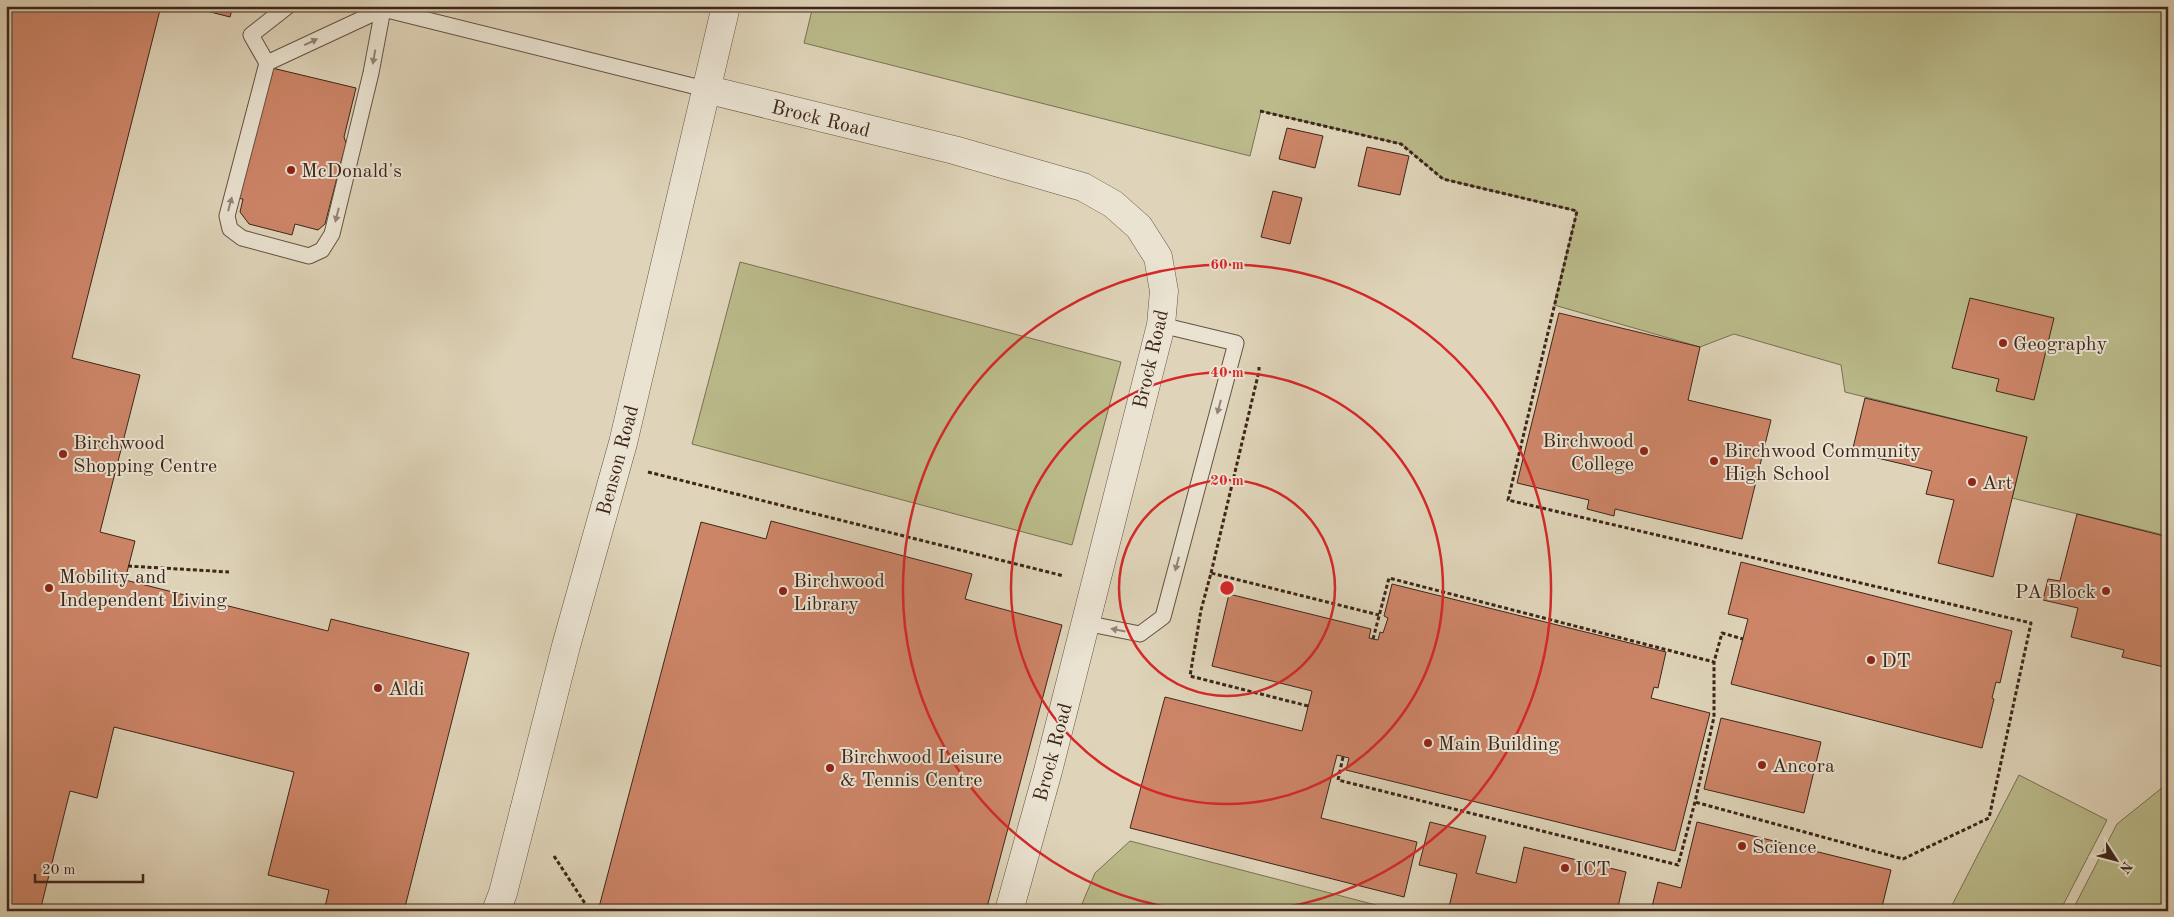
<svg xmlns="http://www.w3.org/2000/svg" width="2174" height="917" font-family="'Old Standard TT',serif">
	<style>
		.green { fill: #baba8a; stroke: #7c7052 }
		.building { fill: #cd8568; stroke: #3d251a }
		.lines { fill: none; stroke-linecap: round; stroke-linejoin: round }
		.lane-casing { stroke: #665142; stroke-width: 17 }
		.street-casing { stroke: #665142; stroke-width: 29 }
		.path { stroke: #3d251a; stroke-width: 3; stroke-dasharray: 4 2.5; stroke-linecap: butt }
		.lane { stroke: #eae3d2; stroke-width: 15 }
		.street { stroke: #eae3d2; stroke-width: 28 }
		.oneway { fill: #948476 }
		.ring { fill: none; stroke: #d62828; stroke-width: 2.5 }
		.poi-dot { fill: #8f2418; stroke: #eae3d2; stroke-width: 2 }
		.labels { text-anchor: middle; stroke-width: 4; stroke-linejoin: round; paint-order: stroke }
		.street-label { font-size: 20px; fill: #3d251a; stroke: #eae3d2 }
		.poi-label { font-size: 20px; fill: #3d251a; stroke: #eae3d2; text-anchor: start }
		.centre { fill: #d62828; stroke: #eae3d2; stroke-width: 2.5 }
		.ring-label { font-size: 15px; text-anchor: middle; font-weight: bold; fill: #d62828; stroke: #eae3d2; stroke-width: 4; stroke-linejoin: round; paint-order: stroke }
	</style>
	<rect width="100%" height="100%" fill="#dfd4b9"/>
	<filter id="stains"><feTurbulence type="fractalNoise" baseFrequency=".004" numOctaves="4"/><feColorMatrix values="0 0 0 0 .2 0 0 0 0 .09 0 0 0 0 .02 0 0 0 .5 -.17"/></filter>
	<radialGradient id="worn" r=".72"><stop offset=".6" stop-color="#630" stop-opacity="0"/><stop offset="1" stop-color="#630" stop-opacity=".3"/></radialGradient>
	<!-- green -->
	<path class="green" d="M813,6H2168V536L2012,498L2027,437L1845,392L1841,365L1734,334L1700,347L1554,305L1577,211L1443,179L1401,144L1261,111L1250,156L804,43Z
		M740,262L1121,362L1072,545L692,444Z
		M2019,775L2107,820L2060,911H1949Z
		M2168,783V911H2072L2117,824Z
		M1130,841L1399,911H1079L1095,873Z"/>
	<!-- building -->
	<path class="building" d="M6,6H161L72,358L140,375L100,532L135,541L125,580L328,631L331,619L469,653L404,911H324L329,890L268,875L294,772L114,727L97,798L70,791L40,911L6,910Z
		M187,6H233L230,17Z
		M268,67L356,88L344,137L346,143L325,224L318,230L295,224L292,235L249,224L240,212L243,199L236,198Z
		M1287,128L1323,136L1315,168L1279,159Z
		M1367,147L1409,156L1400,195L1358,186Z
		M1273,191L1302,198L1290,244L1261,237Z
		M1970,298L2054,318L2034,400L1996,391L1999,379L1952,368Z
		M1559,313L1700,347L1688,400L1771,420L1742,539L1615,509L1614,516L1587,509L1589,500L1517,483Z
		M1865,398L2027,437L1993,577L1938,563L1954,500L1926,494L1932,471L1852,452Z
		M2077,514L2168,537V668L2122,657L2124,650L2071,637L2078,608L2043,600L2048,579L2060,581Z
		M771,521L972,574L965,599L1062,625L986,911H598L701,522L766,539Z
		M1741,562L2012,631L2000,683L1996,682L1992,698L1994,699L1982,748L1731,684L1748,619L1728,614Z
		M1392,584L1666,652L1658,688L1654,687L1651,698L1710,713L1675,851L1346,770L1349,758L1337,755L1321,818L1417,842L1404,897L1130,828L1165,697L1302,731L1312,691L1212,666L1229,594L1371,629L1369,638L1378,640L1380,632L1383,633L1388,618L1384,616Z
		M1721,718L1821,742L1804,813L1704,789Z
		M1430,822L1486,836L1476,873L1516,883L1524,847L1626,872L1617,911H1597L1577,906L1576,911H1448L1457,874L1419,865Z
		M1697,822L1891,870L1881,911H1651L1658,882L1681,888Z"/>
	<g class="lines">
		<defs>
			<path id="lane" d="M288,6L251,35L267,63L227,216L230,229L242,238L309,256L322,250L332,234L371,73L383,9
				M364,6L383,9L705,89
				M267,63L383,9
				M1085,623L1140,634L1163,617L1236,343L1161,325"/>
			<path id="street" d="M705,89L954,150L1083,187L1113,204L1139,227L1158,257L1164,291L1161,325L1048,771L1009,911
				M496,911L503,893L566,646L623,443L726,6"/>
		</defs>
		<!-- lane casing -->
		<use href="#lane" class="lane-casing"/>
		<!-- street casing -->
		<use href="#street" class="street-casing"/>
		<!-- path -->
		<path class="path" d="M1260,111L1401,144L1443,179L1577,211L1508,500L2031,623L1989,818L1903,859L1695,802
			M648,472L1064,576
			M128,566L229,572
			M1211,573L1259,371V367
			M1373,639L1389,578L1714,662
			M1308,706L1190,676L1201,610L1211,573L1379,615
			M1343,757L1338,780L1678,865L1695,802L1714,717V662L1722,633L1743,639
			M554,856L590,911"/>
		<!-- lane -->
		<use href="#lane" class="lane"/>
		<!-- street -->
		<use href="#street" class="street"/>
	</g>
	<!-- one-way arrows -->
	<defs><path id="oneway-solid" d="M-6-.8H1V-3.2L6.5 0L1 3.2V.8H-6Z" transform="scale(1.25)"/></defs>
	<g class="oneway">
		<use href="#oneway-solid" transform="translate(311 42) rotate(-25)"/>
		<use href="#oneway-solid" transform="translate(374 57) rotate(100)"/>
		<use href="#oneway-solid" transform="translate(230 204) rotate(-75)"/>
		<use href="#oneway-solid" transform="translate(337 215) rotate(104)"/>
		<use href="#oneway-solid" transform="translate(1219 407) rotate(105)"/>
		<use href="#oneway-solid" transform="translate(1177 564) rotate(105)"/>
		<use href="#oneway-solid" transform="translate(1118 630) rotate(-169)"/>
	</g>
	<!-- distance rings -->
	<g class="ring">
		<circle cx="1227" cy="588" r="108"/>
		<circle cx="1227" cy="588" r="216"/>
		<path d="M1196 911A324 324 0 1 1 1258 911"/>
	</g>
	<!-- markers -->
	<g class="poi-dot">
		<circle cx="291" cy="170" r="5"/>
		<circle cx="2003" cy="343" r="5"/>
		<circle cx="1644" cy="451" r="5"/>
		<circle cx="63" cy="454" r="5"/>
		<circle cx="1714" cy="461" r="5"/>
		<circle cx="1972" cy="482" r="5"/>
		<circle cx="49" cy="588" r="5"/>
		<circle cx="783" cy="591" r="5"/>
		<circle cx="2106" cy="591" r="5"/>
		<circle cx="1871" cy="660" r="5"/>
		<circle cx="378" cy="688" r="5"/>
		<circle cx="1428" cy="743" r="5"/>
		<circle cx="1762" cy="765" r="5"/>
		<circle cx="830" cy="768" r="5"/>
		<circle cx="1742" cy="846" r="5"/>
		<circle cx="1565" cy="868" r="5"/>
	</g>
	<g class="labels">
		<!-- street labels -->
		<g class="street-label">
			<text transform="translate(821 118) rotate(14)" y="7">Brock Road</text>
			<text transform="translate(1150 359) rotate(-77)" y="7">Brock Road</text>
			<text transform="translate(617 460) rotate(-75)" y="7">Benson Road</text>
			<text transform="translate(1052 752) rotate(-75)" y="7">Brock Road</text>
		</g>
		<!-- poi labels -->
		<g class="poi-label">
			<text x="301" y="177">McDonald's</text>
			<text x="2013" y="350">Geography</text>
			<text x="1634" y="447" text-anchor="end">Birchwood<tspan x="1634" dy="23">College</tspan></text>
			<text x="73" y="449">Birchwood<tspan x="73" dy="23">Shopping Centre</tspan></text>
			<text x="1724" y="457">Birchwood Community<tspan x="1724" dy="23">High School</tspan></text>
			<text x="1982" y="489">Art</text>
			<text x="59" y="583">Mobility and<tspan x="59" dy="23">Independent Living</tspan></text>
			<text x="793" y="587">Birchwood<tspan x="793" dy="23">Library</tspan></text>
			<text x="2096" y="598" text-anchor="end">PA Block</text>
			<text x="1881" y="667">DT</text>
			<text x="388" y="695">Aldi</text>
			<text x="1438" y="750">Main Building</text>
			<text x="840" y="763">Birchwood Leisure<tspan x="840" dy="23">&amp; Tennis Centre</tspan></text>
			<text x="1772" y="772">Ancora</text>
			<text x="1752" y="853">Science</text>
			<text x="1575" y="875">ICT</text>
		</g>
	</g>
	<circle cx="1227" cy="588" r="8" class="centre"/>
	<g class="ring-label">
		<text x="1227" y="269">60 m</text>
		<text x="1227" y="377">40 m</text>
		<text x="1227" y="485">20 m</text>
	</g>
	<!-- margin -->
	<rect width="2174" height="917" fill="none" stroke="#dfd4b9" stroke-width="25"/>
	<rect x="8" y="8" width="2159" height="902" fill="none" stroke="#3d251a" stroke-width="2.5"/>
	<rect x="12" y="12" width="2149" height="892" fill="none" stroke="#3d251a"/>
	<!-- north arrow -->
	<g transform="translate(2116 860) rotate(126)" stroke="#eae3d2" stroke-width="4" paint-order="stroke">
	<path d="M0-4L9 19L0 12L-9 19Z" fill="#3d251a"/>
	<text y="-8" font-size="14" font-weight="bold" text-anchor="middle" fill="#3d251a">N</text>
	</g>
	<!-- scale -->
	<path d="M35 874v8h108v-8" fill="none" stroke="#3d251a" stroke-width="2.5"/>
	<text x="42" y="874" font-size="15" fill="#3d251a" stroke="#eae3d2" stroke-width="4" paint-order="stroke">20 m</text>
	<rect width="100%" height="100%" filter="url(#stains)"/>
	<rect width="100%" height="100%" fill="url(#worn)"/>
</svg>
